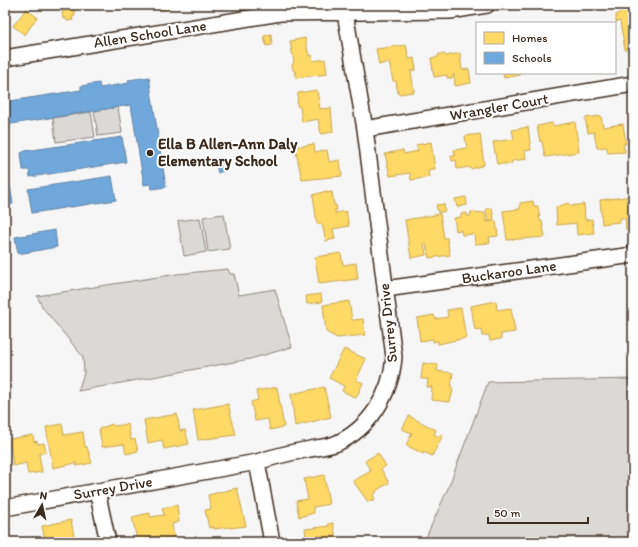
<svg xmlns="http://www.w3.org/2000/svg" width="638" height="547" font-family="Itim,sans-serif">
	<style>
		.green { fill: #dbd9d6; stroke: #8b827a }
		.homes { fill: #ffd966; stroke: #c4a450 }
		.schools { fill: #6fa8dc; stroke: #5f82a3 }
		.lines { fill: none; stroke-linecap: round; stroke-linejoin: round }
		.street-casing { stroke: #3b2a1e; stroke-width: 18 }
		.street { stroke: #fff; stroke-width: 15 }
		.poi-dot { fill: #3b2a1e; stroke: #fff; stroke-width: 1.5 }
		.labels { text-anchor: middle; stroke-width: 4; stroke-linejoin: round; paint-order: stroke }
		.street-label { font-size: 15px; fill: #3b2a1e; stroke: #fff }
		.poi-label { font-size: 15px; font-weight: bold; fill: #3b2a1e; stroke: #fff; text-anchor: start }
	</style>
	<rect width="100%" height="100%" fill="#f7f6f6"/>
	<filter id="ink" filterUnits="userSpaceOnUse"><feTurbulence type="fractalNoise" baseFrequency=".025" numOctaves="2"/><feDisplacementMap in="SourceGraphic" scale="8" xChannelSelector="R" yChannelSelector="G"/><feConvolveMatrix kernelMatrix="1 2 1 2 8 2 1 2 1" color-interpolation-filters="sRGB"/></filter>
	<g filter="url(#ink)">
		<!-- green -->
		<path class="green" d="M118,107L122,133L98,136L94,111Z
			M91,112L95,137L56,142L53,118Z
			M224,214L230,249L208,252L203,217Z
			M200,218L206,252L184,256L178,221Z
			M228,269L230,274H234L239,295L275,289L292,347L250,359L78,391L84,373L83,357L43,308L37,296L177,274Z
			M633,379V542H424L449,486L488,382Z"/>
		<!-- homes -->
		<path class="homes" d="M160,5H169V9L160,10Z
			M26,9L37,17L25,35L13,26Z
			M74,9L75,16L72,17L73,20L67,21L66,18L63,19L62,11Z
			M633,10V49L625,50L620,21L616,22V15L622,11Z
			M271,34L272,45L266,46L264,36Z
			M305,38L309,56L312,55L313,61L325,59L327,74L296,78L295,71L293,70L292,65L294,62L290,41Z
			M406,45L409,59L414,58L416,70L411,71L414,92L398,94L396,81H393L389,62L379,65L376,49Z
			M460,53L462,70L469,69L471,83L455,86L454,74L452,78H447V75L434,77L431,58L438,57L439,54H444L446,56Z
			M503,73H519L520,75L504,78Z
			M317,90L320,109L331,108L333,132L321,134L318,119L302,122L300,107L297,106L298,93Z
			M601,116L603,127L623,124L626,144H623L625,152L608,153L607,147L597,148L594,132L588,133L585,118Z
			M575,122L579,152L545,157L542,141L540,142L537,126L552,123L553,126Z
			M528,127L531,150L525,151L526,159L512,161L511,164H497L493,142L514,139L512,130Z
			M480,134L484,165L471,169L469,167L457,169L456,160L452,161L451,156H455L454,150L467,148L465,136Z
			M431,142L435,169L428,170L429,177L411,180L410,173L390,176L385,154L403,150L404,154L418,151L416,145Z
			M314,144L315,152L327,150L329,162L340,160L342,176L302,180L295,147Z
			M326,191V193L332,192L334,205H336L337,210H335V213L346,211L349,226L333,229L335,239L326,241L322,224H317L313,195Z
			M633,196V230H626L625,218H620V222L602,224L600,200Z
			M466,197L467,205L457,207L455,199Z
			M533,201L534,206H538L540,221H542L545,237L507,240L503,211L520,209V203Z
			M568,203L571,206L584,204L585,220L592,219L594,233L577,235L576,223L557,225L556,207Z
			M444,204L445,211L438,213L436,205Z
			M492,208L494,220L488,221L486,209Z
			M471,212L485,213L486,222L496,221L498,236L489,237L490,243L475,244L474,234L462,235L461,230L456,231L454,218L461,217V214L467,213V216H470Z
			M440,214L444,238H447L450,255L429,258L426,244H424L426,255L411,258L405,220Z
			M341,253L343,265L356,263L358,279L319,284L315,257Z
			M321,294L322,302L307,304L306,296Z
			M349,301L352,320L363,319L365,335L337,338L326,332L323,305Z
			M496,301L497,310L511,308L515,332L501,334V339L490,341L489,335L482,336L481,329L475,330L471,306Z
			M461,308L466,338L438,344V341L433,342V339L420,341L417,318L434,315L435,319L448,317L447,310Z
			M344,349L366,359L356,380L363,383L356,398L342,391L344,386L329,378Z
			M423,363L438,365L437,371L453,373L451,387L453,390L450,402L431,400L432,387H427L428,379H421Z
			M277,387L284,427L270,430L268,419L255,421L251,402L258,400L256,391Z
			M324,387L331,417L295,426L291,394Z
			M228,404L236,435L198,440L193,410Z
			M177,414L180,431L185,430L189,444L164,449L162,440L148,443L144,420Z
			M409,416L436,430L434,434L439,437L441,434L443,435L432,456L424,452L423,454L406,445L412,433L402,429Z
			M62,424L64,435L83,432L85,447H87L92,463L76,466V463L53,468L46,427Z
			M112,424L114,426L128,424L131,440L135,439L138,451L126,454L124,444L102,447L99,429Z
			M33,435L34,442L37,441V444L44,443L46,452L39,454L42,472L28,474L26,463L13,466L10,439Z
			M378,453L386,466L381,469L389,483L377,490L376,493L373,495L375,499L368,502L353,481L371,471L365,461Z
			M324,475L329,504L313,507L314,513L299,517L296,501L308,499L304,479Z
			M237,488L246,526L230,528L229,527L214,529V527L209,528L205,510L211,509L208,495Z
			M177,505L179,522L172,524L174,537L164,538L165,542H159L158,536L137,540L132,517L150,513V517L164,515L162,508Z
			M71,520L75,542H42L45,540L42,526Z
			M333,523L337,542H307L305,529L329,526L328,524Z"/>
		<!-- schools -->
		<path class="schools" d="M149,77L166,187L152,189L151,184L144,185L131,105L5,125V97L9,96L10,101L81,90V86L99,83L100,88L129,83L128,80Z
			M122,137L126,162L30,177L29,170H23L21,153L25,151Z
			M221,165L223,171L218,173L216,166Z
			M112,176L116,200L32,213L28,189Z
			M9,179L13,204L5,205V180Z
			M55,230L57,247L18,254L15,237Z"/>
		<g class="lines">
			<defs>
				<path id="street" d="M5,58L280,13L450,11L487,5
					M365,129L633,84
					M385,289L633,255
					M257,462L272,542
					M97,491L108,542
					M5,508L257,462C273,457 288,453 305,450C314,448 326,447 335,444C370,429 391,394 394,357L365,129L345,13"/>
			</defs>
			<!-- street casing -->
			<use href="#street" class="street-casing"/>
			<!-- street -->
			<use href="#street" class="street"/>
		</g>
	</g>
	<!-- markers -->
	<circle class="poi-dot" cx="150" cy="153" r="4"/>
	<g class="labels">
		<!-- street labels -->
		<g class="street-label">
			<text transform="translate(150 34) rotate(-9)" y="5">Allen School Lane</text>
			<text transform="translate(499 107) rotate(-10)" y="5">Wrangler Court</text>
			<text transform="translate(509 272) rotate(-8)" y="5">Buckaroo Lane</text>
			<text transform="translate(388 323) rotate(-96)" y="5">Surrey Drive</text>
			<text transform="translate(113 488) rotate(-10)" y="5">Surrey Drive</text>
		</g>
		<!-- poi labels -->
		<g class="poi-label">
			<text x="158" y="149">Ella B Allen-Ann Daly<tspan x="158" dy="17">Elementary School</tspan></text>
		</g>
	</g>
	<!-- margin -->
	<rect width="638" height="547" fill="none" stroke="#fff" stroke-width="20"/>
	<rect x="10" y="10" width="618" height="527" fill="none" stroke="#3b2a1e" stroke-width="1.5" filter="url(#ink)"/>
	<!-- legend -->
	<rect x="476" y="22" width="140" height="52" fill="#ffffff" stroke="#b1aaa5"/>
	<rect x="484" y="32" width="20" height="12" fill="#ffd966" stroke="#b1aaa5"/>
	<text x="512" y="42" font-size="12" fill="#3b2a1e">Homes</text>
	<rect x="484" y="52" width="20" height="12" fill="#6fa8dc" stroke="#b1aaa5"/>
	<text x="512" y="62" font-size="12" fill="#3b2a1e">Schools</text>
	<!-- north arrow -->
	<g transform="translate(42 505) rotate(9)" stroke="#ffffff" stroke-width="3" paint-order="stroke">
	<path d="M0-3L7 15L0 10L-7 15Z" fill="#3b2a1e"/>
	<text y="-6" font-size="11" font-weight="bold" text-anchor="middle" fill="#3b2a1e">N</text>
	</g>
	<!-- scale -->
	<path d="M488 517v6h100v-6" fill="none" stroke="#3b2a1e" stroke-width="2"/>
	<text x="494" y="517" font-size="12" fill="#3b2a1e" stroke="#ffffff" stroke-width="3" paint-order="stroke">50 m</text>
</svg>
